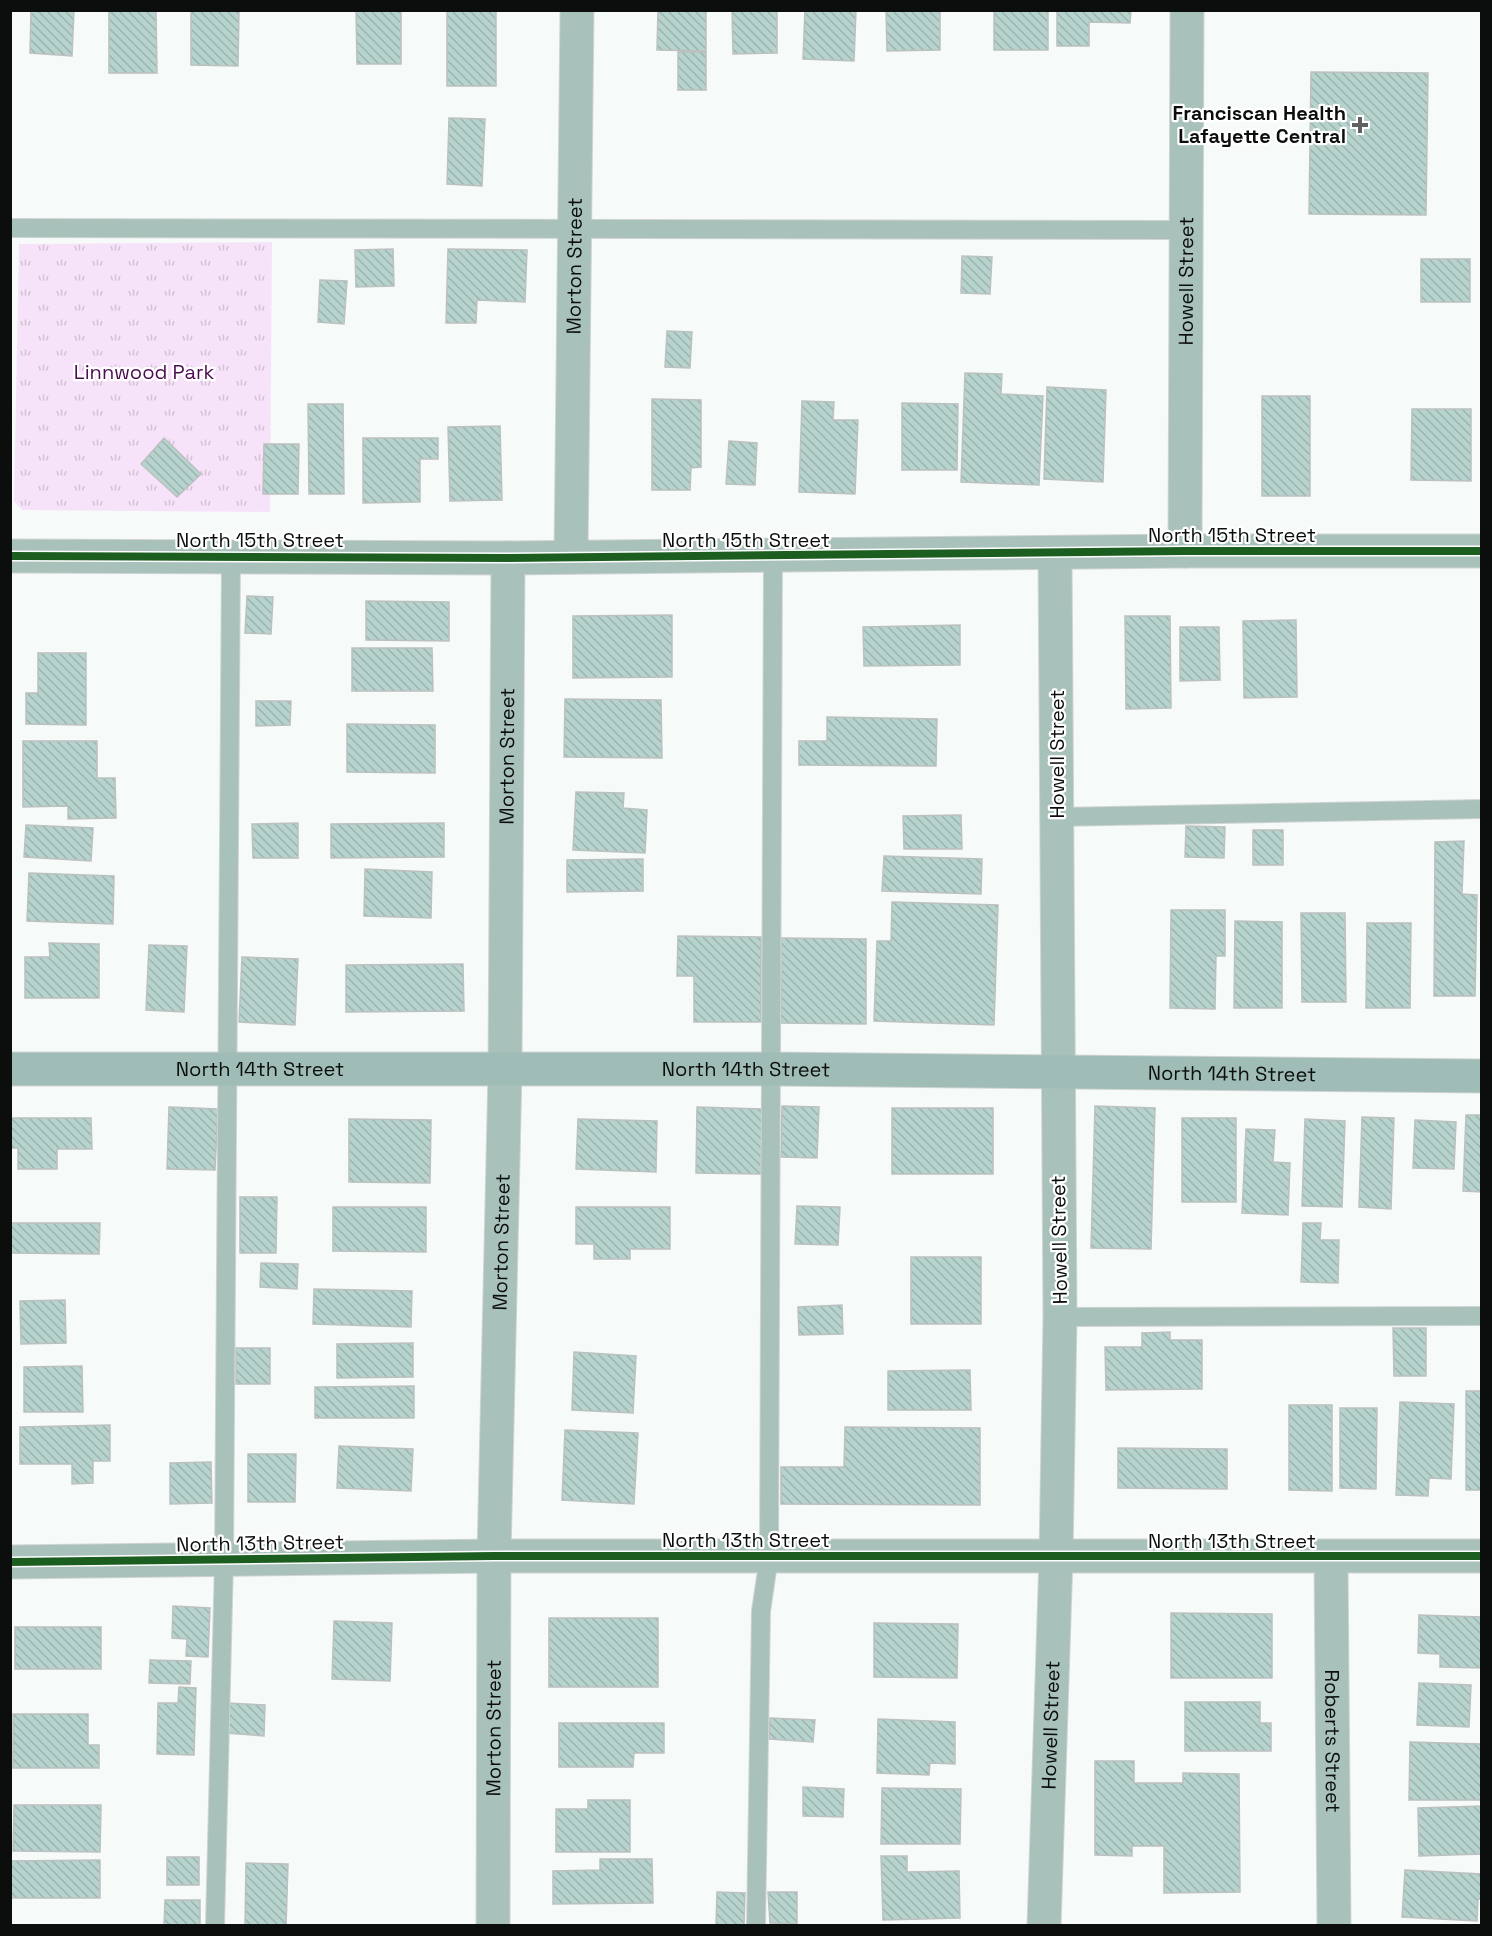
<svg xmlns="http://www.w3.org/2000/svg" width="1492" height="1936" font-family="'Space Grotesk',sans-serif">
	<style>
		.park { fill: url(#park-tufts) }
		.building { fill: url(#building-back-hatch); stroke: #bcc0bf; stroke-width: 1.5 }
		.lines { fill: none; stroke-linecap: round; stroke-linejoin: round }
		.lane-casing { stroke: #d1d4d3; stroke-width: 20 }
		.street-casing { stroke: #d1d4d3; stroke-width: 35 }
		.secondary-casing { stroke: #d1d4d3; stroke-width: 35 }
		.lane { stroke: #a9c1bb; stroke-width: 18 }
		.street { stroke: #a9c1bb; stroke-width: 33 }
		.secondary { stroke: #9fbcb7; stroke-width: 33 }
		.cycleway-casing { stroke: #fff; stroke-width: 11 }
		.cycleway { stroke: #1b5e20; stroke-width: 8 }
		.poi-dot { fill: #5d6160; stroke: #fff; stroke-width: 2 }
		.labels { text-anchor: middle; stroke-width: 4.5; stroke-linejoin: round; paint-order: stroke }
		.poi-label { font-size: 20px; font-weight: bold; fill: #0b0e0d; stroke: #fff; text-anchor: end }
		.street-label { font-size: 20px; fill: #0b0e0d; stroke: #fff }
		.park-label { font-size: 20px; fill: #4b0c50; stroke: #fff }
	</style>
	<defs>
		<pattern id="park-tufts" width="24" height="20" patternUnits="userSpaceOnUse" patternTransform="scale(1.5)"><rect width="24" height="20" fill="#f7e3f9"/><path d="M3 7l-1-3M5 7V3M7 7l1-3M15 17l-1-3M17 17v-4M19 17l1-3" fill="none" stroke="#d2c2d4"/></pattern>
		<pattern id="building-back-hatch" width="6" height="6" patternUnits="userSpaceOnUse" patternTransform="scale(1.5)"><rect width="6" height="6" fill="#b7d3cd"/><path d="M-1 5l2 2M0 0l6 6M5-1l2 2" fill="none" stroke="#9cb4af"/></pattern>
	</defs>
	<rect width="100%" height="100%" fill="#f6fbf9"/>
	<!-- park -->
	<path class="park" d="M272,242L270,512L22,510L14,501L19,244Z"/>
	<!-- building -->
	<path class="building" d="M31,10H74L72,56L30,53Z
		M109,10H156L157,73H109Z
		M191,10H239L238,66L191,65Z
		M356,10H401V64H357Z
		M447,10H496V86H447Z
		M658,10H706V51L657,50Z
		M732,10H777V53L733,54Z
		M805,10H856L854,61L803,59Z
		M886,10H940V50L887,51Z
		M994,10L1048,11V50H994Z
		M1057,10H1131L1130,23L1089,22V46H1057Z
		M678,52H706V90H678Z
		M1311,72L1428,73L1426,215L1309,214Z
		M449,118L485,119L482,186L447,184Z
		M393,249L394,286L356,287L355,250Z
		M448,249L527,250L525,302L477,300L476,323H446Z
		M962,256L992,257L990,294L961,293Z
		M1421,259H1470V302H1421Z
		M320,280L347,281L344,324L318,322Z
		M667,331L692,332L690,368L665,367Z
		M965,373L1002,374L1001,394L1043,396L1039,485L961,482Z
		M1047,387L1106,390L1103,482L1044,479Z
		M1262,396H1310V496H1262Z
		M652,399L701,400V467L691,468L690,490H652Z
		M802,401L834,402L833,420H858L855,494L799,492Z
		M902,403L958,404L957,470H902Z
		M308,404H343L344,494H309Z
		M1412,409H1471V481L1411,480Z
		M500,426L502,500L450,501L448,427Z
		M164,438L201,474L177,497L141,464Z
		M363,438H438V459H420V502L363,503Z
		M729,441L757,443L755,485L726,484Z
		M264,444H299L298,494H263Z
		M247,596L273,597L271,634L245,633Z
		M366,601L449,602V641L366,640Z
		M672,615V677L573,678V616Z
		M1125,616H1170L1171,708L1126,709Z
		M1296,620L1297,697L1244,698L1243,621Z
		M960,625V665L864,666L863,627Z
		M1180,627H1219L1220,680L1180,681Z
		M352,648H432L433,691H352Z
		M38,653H86V725L26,724V693H38Z
		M565,699L661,700L662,758L564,757Z
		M256,701H291L290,725L256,726Z
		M827,717L937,719L936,766L799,765V741H827Z
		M347,724L435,725V773L347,772Z
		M23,741H97V778H115L116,818L68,819V806L23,807Z
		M576,792L624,793L623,808L647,810L645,853L573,850Z
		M961,815L962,849H904L903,816Z
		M298,823V858H253L252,824Z
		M444,823V857L331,858V824Z
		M26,825L93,828L91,861L24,857Z
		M1186,826L1225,827L1224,858L1185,857Z
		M1253,830H1283V865H1253Z
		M1464,841L1462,894L1477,895L1475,996H1434L1435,842Z
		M884,856L982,859L981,894L882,891Z
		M643,859V891L567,892V860Z
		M365,869L432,872L431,918L364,916Z
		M29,873L114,876L113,924L27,921Z
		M892,902L998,905L994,1025L874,1021L877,941H891Z
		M1171,910H1225V956H1216L1215,1009L1170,1008Z
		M1301,913H1345L1346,1002H1302Z
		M1235,921L1282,922V1008H1234Z
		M1367,923H1411L1410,1008H1366Z
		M678,936L761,937V1022H694V976H677Z
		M781,938L866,939V1024L781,1023Z
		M49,943L99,944V998H25V957H50Z
		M149,945L187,946L184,1012L146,1010Z
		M242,957L298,959L295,1025L239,1022Z
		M463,964L464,1011L346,1012V965Z
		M782,1106L819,1107L817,1158L781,1157Z
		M1095,1106L1155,1108L1151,1249L1091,1248Z
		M169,1107L218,1109L215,1170L167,1169Z
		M697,1107L762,1109L761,1174L696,1173Z
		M892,1108H993V1174H892Z
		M1466,1115H1482V1192L1463,1191Z
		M1362,1117L1394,1118L1391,1209L1359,1207Z
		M10,1118H91L92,1149H57V1169H18V1148H10Z
		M1182,1118H1236V1202H1182Z
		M349,1119L431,1120L430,1183L349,1182Z
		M578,1119L657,1121L656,1172L576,1169Z
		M1305,1119L1345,1121L1342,1207L1302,1206Z
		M1415,1120L1456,1122L1454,1169L1413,1168Z
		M1246,1129L1275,1130L1273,1162L1290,1163L1288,1215L1242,1213Z
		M240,1197H277L276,1253H240Z
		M797,1206L840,1207L838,1245L795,1244Z
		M333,1207H426V1252L333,1251Z
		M576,1207H670V1249H630V1259H594V1244H576Z
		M10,1223H100L99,1254L10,1253Z
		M1303,1223H1321L1320,1240H1339L1338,1283L1301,1282Z
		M911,1257H981V1324H911Z
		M261,1263L298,1264L297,1289L260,1287Z
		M314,1289L412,1291L411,1327L313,1324Z
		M65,1300L66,1343L21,1344L20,1301Z
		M842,1305L843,1334L799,1335L798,1307Z
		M1393,1328H1426V1376H1394Z
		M1170,1332V1340H1202V1389L1106,1390L1105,1347H1142V1333Z
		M413,1343V1377L337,1378V1344Z
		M236,1348H270V1384H236Z
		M574,1352L636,1356L633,1413L572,1410Z
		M82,1366L83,1412H24V1367Z
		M970,1370L971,1410H888V1371Z
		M414,1386V1418H315V1387Z
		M1466,1391H1482V1490H1466Z
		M1400,1402L1454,1404L1451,1479L1429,1478L1428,1496L1396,1495Z
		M1289,1405H1332V1491L1289,1490Z
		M1340,1408H1377L1376,1489L1340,1488Z
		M110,1425V1461H93V1483L72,1484V1464H20V1427Z
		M845,1427L980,1428V1505L781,1504V1467H844Z
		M565,1430L638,1433L634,1504L562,1500Z
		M339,1446L413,1449L411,1491L337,1488Z
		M1118,1448L1227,1449V1489L1118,1488Z
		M248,1454H296L295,1502H248Z
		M211,1462L212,1503L170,1504V1463Z
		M173,1606L210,1608L208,1657L186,1656L187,1639L172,1638Z
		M1171,1613L1272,1614V1678H1171Z
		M1419,1615L1482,1617V1668L1440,1667V1654L1418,1653Z
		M549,1618H658V1687H549Z
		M334,1621L392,1623L390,1681L332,1679Z
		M874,1623L958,1624L957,1678L874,1677Z
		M15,1627H101V1669H15Z
		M150,1660L191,1661L190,1684L149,1683Z
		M1419,1683L1471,1685L1469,1727L1417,1725Z
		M179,1687L196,1688L194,1755L157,1754L158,1703H178Z
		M1185,1702H1260V1723H1271V1751H1185Z
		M227,1703L265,1705L264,1736L226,1733Z
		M13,1714H88V1745H99V1768H13Z
		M770,1718L815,1720L813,1742L769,1739Z
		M878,1719L955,1722V1764L930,1763L929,1775L877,1773Z
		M559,1723H664V1753H634L633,1767H559Z
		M1410,1742L1482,1744V1800H1409Z
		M1095,1761H1134V1783H1183V1773L1239,1774L1240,1892L1164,1893V1846H1132V1856L1095,1855Z
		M803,1787L844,1789L843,1817L803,1816Z
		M882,1788L961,1789L960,1844H881Z
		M588,1800H630V1852H556V1809H588Z
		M14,1805H101L100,1852L13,1851Z
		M1482,1806V1854L1419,1856L1418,1808Z
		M881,1856H907V1872L959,1871L960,1918L883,1920Z
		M167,1857H199V1885H167Z
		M600,1859H652L653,1903L553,1904V1871L600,1870Z
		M100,1860V1898H10V1861Z
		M246,1863L288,1864L286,1926H245Z
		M1405,1870L1482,1874V1899H1478L1477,1921L1402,1917Z
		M717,1892L745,1893L744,1926H716Z
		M768,1892H797V1924L770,1923Z
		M165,1900H200V1926H164Z"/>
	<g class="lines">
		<defs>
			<path id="lane" d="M10,228L1186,230
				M1057,817L1482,809
				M1060,1317L1482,1316
				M215,1926L224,1560L231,557
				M756,1926L761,1611L769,1557L773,557"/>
			<g id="street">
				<path id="s1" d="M1185,551L1187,10"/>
				<path d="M10,556L508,558L1185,551H1482"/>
				<path id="s2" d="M571,557L577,10"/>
				<path id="s3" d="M1331,1557L1334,1926"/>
				<path d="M10,1562L494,1556H1482"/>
				<path id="s4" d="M493,1926L494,1556L505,1071L508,558"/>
				<path id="s5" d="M1044,1926L1056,1557L1060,1317L1055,553"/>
			</g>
			<g id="secondary">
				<path id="s6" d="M10,1069H772L1482,1076"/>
			</g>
		</defs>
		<!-- lane casing -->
		<use href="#lane" class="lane-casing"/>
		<!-- street casing -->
		<use href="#street" class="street-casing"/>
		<!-- secondary casing -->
		<use href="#secondary" class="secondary-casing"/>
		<!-- lane -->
		<use href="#lane" class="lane"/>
		<!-- street -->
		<use href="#street" class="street"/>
		<!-- secondary -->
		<use href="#secondary" class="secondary"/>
		<defs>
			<path id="cycleway" d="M10,556L508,558L1185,551H1482
				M10,1562L494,1556H1482"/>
		</defs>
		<!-- cycleway casing -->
		<use href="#cycleway" class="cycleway-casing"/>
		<!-- cycleway -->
		<use href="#cycleway" class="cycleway"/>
	</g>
	<!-- markers -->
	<path class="poi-dot" d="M1357 116h6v6h6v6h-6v6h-6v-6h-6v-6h6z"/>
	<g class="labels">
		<!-- poi labels -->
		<g class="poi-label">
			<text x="1346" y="120">Franciscan Health<tspan x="1346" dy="23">Lafayette Central</tspan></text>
		</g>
		<!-- street labels -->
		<g class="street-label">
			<text dy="7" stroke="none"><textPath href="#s2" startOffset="291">Morton Street</textPath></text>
			<text dy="7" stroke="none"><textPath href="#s1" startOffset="270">Howell Street</textPath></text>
			<text x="1232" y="542">North 15th Street</text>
			<text x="260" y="547">North 15th Street</text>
			<text x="746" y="547">North 15th Street</text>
			<text transform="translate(1057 754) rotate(-90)" y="7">Howell Street</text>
			<text dy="7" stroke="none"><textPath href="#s4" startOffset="1170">Morton Street</textPath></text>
			<text dy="7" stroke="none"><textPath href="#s6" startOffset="250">North 14th Street</textPath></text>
			<text dy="7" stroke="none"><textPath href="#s6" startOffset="736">North 14th Street</textPath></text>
			<text dy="7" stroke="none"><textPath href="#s6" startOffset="1222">North 14th Street</textPath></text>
			<text transform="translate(1059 1240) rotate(-91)" y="7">Howell Street</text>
			<text dy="7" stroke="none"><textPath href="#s4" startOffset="684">Morton Street</textPath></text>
			<text x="746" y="1547">North 13th Street</text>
			<text x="1232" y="1548">North 13th Street</text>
			<text transform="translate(260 1543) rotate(-1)" y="7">North 13th Street</text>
			<text dy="7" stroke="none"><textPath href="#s5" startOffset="201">Howell Street</textPath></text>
			<text dy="7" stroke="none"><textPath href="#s4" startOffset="198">Morton Street</textPath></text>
			<text dy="7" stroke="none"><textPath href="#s3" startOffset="184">Roberts Street</textPath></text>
		</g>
		<!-- park labels -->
		<g class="park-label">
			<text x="144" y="379">Linnwood Park</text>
		</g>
	</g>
	<!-- border -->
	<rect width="1492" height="1936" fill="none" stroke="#0b0e0d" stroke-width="24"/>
</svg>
